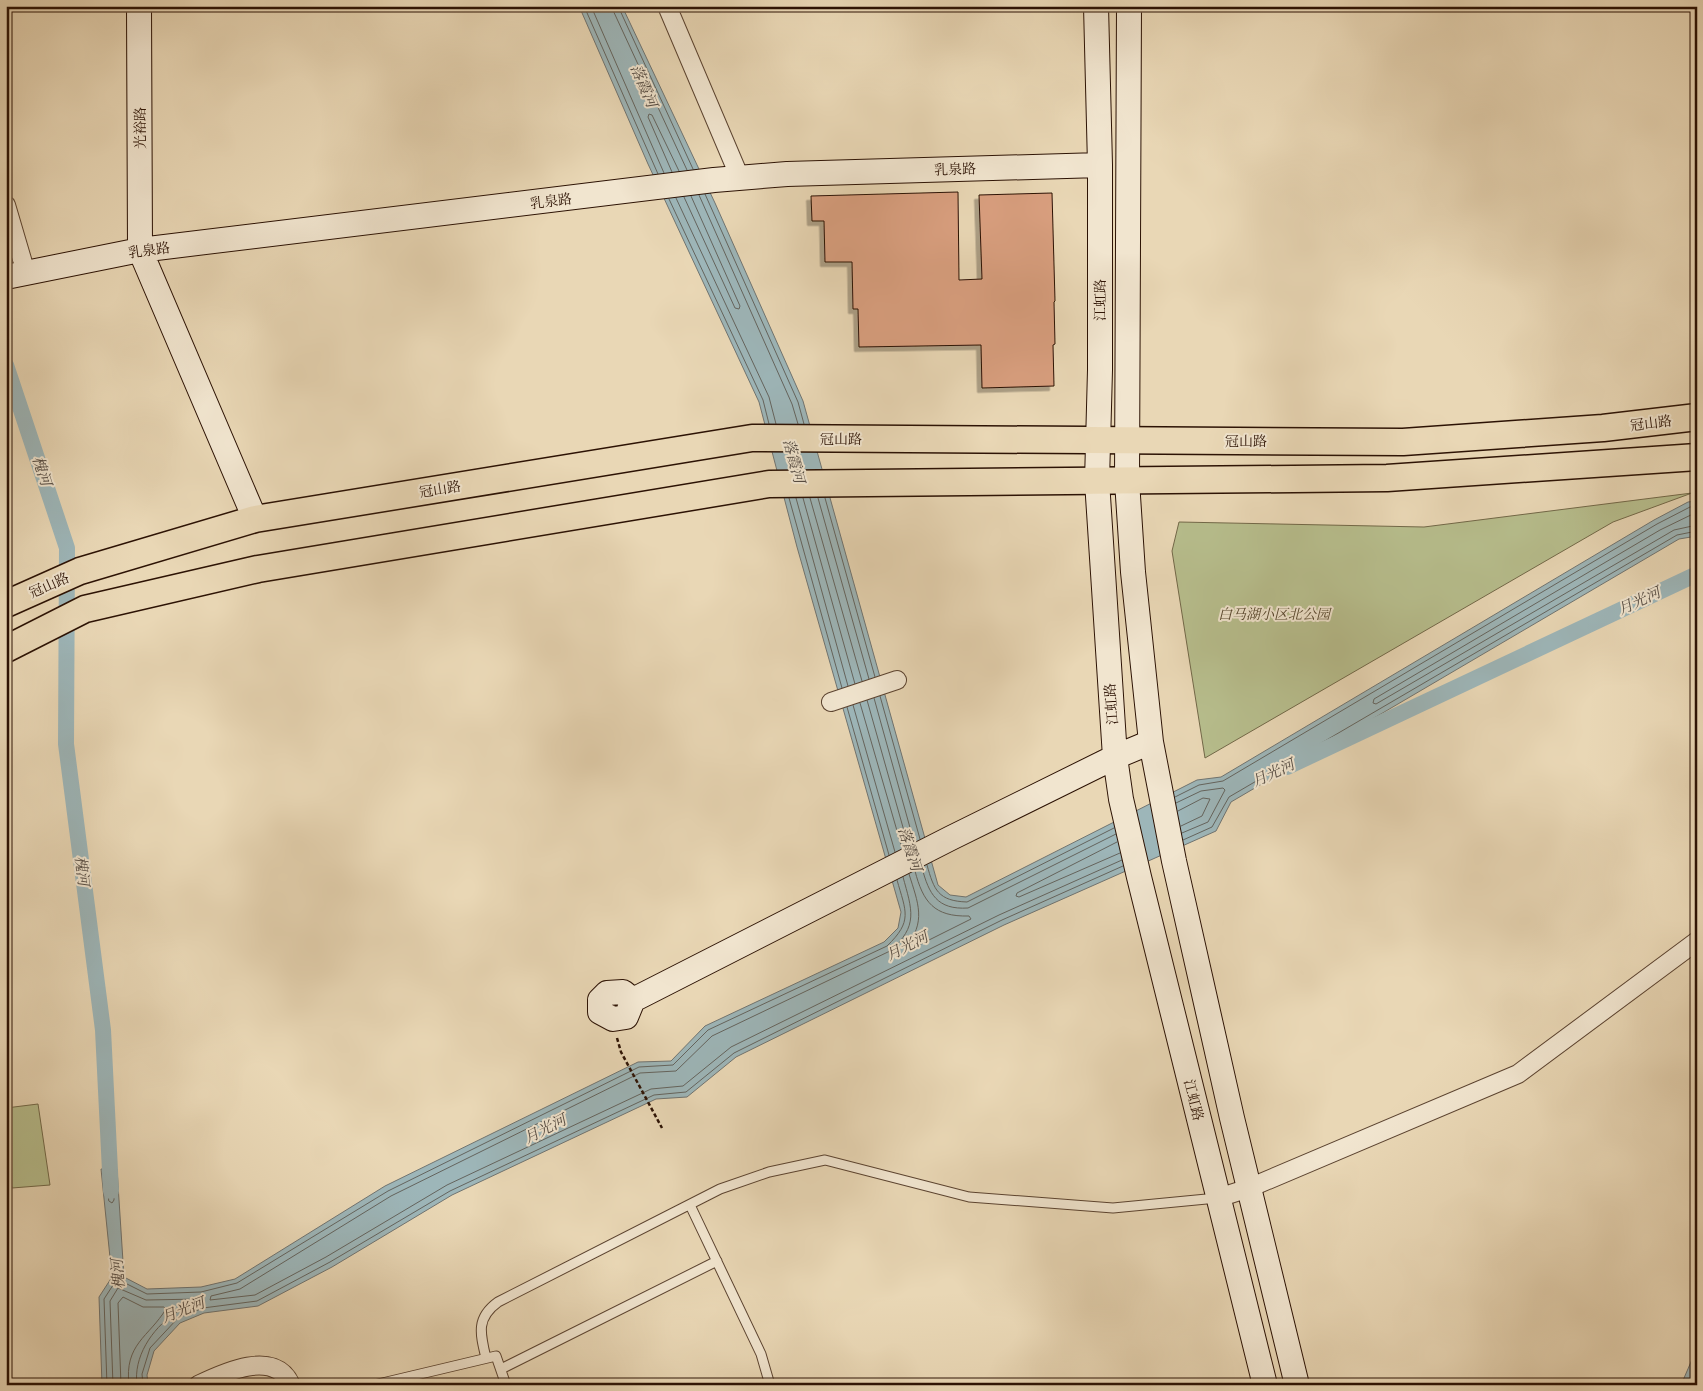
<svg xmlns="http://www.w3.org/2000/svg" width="1703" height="1391" font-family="'Libre Caslon Text','Noto Serif SC',serif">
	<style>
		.green { fill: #b7be8d; stroke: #726848 }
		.water { fill: #9db6b9; stroke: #707471 }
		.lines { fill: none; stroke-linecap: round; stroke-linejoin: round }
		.shore { stroke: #64645e; stroke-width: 1 }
		.canal { stroke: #9db6b9; stroke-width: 16 }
		.building { fill: #d99f7f; stroke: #2c1204; filter: url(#shadow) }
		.lane-casing { stroke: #5b4330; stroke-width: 11 }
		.street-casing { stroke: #5b4330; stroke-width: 20 }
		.secondary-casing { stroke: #2c1204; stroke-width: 26 }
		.primary-casing { stroke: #2c1204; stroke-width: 29 }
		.path { stroke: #2c1204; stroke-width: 2.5; stroke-dasharray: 4 2.5; stroke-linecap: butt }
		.lane { stroke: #f1e5cf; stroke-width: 9 }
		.street { stroke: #f1e5cf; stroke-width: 18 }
		.secondary { stroke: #f1e5cf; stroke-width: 24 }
		.primary { stroke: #e9d7b5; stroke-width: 26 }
		.labels { text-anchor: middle; stroke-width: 4; stroke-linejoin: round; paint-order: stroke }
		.street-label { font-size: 14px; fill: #2c1204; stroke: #f1e5cf }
		.park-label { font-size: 14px; font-style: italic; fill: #56462d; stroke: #f1e5cf }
		.water-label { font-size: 15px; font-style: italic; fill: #544b43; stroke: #f1e5cf }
	</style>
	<defs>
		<filter id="shadow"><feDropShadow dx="-4.5" dy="4.5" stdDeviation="0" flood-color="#0004"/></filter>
	</defs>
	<rect width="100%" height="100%" fill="#e9d7b5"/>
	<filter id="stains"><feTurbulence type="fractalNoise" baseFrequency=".004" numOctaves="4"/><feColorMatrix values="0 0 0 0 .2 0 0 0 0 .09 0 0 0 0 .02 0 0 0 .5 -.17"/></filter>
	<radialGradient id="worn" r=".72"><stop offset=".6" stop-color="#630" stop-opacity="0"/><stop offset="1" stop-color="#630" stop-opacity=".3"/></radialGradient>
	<!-- green -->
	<path class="green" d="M1692,493L1613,522L1205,758L1172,551L1179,522L1424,527Z
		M38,1104L50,1185L12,1188L6,1158V1108Z"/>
	<!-- water -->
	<path class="water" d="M579,6H622L715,203L803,401L938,885L950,895L966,897L1197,780L1221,777L1654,520L1688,502L1697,501V536L1679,539L1231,802L1216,831L1004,925L736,1057L687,1097L656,1099L452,1195L332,1267L258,1306L204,1313L180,1323L154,1351L147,1375L148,1385H102L99,1297L112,1277L101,1169H117L124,1277L147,1289L201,1287L235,1279L385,1186L638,1062L671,1061L705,1026L884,942L898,928L901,912L797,547L759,402L648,164Z
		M1697,1348V1385H1681Z"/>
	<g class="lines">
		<!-- shore -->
		<path class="shore" d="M584,6L658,174
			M591,6L664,173
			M611,6L687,170
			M618,6L693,169
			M672,172L648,117L649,114L652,115L679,171
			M705,194L798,402L804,424
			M699,195L792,404L798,424
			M684,197L735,308L739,309L740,306L691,196
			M676,198L769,397L776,424
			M669,199L763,400L769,424
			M789,498L842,688
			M796,498L848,686
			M803,498L855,684
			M810,498L862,681
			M818,498L869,679
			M825,498L875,677
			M1697,512L1660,530L1374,699L1373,703L1376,704L1674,530L1697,525
			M880,696L920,839
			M874,698L914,842
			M867,700L908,845
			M860,703L902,848
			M853,705L895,852
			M847,707L889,855
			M1175,797L1199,785L1223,781L1657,524L1690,507L1697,506
			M1176,803L1201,791L1223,788L1225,790L1208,822L1182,833
			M1178,811L1203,798L1210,799L1202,816L1181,826
			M1183,840L1212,827L1229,797L1677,535L1697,531
			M1117,842L1017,893L1016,896L1019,897L1120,853
			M927,865C934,890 938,901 967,902L1114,828
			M922,868C929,894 937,910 968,908L1116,834
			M909,874C918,903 927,922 905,948L907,951L971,919L969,916C934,917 923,902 915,871
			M903,877C912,910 919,926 890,951L712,1036L676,1071L640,1073L391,1196L240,1289L211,1296L210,1300L255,1295L326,1257L447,1185L651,1089L683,1086L731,1047L999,915L1122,860
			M108,1175L113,1177L114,1200L112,1203L109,1201Z
			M107,1385L104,1299L117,1279L147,1294L201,1292L237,1283L388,1191L639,1067L673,1065L708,1030L887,946C913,921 906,912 897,880
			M113,1385L110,1301L118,1288L146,1300L200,1299V1303C191,1306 181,1309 174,1314C152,1329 133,1357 137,1385
			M121,1385L118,1303L123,1297L143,1307H164L166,1309C149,1337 124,1344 129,1385
			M143,1385L142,1374L150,1348L178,1318L203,1308L257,1301L330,1262L450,1191L654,1095L686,1092L734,1053L1002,920L1123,866"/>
		<!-- canal -->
		<path class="canal" d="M6,365L67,548L66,744L103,1030L111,1191
			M1287,767L1697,574"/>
	</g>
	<!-- building -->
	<path class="building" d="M958,192L959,280L982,279L979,195L1052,193L1055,301L1054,302L1055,344L1053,345L1054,386L982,388L981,345L859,347L858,309H853L852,262H825L824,221H812L811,196Z"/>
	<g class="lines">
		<defs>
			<path id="lane" d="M690,1205L761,1354L770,1385
				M486,1358C480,1333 476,1318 498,1302L720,1189L769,1172L825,1160L969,1197L1113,1208L1217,1198
				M501,1369L717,1261
				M374,1385L496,1356L506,1385"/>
			<path id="street" d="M667,6L740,178
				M6,205L26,273
				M831,702L897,680
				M1218,1198L1249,1188L1518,1074L1697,941
				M198,1385C223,1373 275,1348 291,1385"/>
			<path id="secondary" d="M139,6L140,250L255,519
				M1096,6L1100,165V370L1097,481L1115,757L1121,799L1139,877L1265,1385
				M1129,6L1127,481L1133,572L1151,742L1174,861L1232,1118L1297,1385
				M6,277L140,250L714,180L787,174L1100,165
				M633,1000L626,1017L613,1019L600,1012V1000L607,993L623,992L633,1000L951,838L1115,757L1151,742"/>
			<path id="primary" d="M6,604L80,571L255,519L752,438L1403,442L1603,428L1697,417
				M6,649L85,609L258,569L769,484L1387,478L1697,457"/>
		</defs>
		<!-- lane casing -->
		<use href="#lane" class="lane-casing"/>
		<!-- street casing -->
		<use href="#street" class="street-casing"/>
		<!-- secondary casing -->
		<use href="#secondary" class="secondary-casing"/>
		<!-- primary casing -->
		<use href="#primary" class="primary-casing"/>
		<!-- path -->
		<path class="path" d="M617,1038L621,1052L662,1128"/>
		<!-- lane -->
		<use href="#lane" class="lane"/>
		<!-- street -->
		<use href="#street" class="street"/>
		<!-- secondary -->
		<use href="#secondary" class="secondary"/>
		<!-- primary -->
		<use href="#primary" class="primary"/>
	</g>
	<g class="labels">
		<!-- street labels -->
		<g class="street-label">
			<text transform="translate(140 128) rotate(-90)" y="5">光裕路</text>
			<text transform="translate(955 169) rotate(-2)" y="5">乳泉路</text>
			<text transform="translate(551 201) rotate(-7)" y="5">乳泉路</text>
			<text transform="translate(149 250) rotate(-8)" y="5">乳泉路</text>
			<text transform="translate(1100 300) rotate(-90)" y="5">江虹路</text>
			<text transform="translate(1651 423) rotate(-7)" y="5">冠山路</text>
			<text x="841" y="444">冠山路</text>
			<text x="1246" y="446">冠山路</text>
			<text transform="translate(440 489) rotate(-9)" y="5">冠山路</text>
			<text transform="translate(49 585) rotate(-24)" y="5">冠山路</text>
			<text transform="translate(1111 704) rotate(-94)" y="5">江虹路</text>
			<text transform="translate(1194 1100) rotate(76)" y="5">江虹路</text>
		</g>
		<!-- park labels -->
		<g class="park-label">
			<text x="1274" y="619">白马湖小区北公园</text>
		</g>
		<!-- water labels -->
		<g class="water-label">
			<text transform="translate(644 86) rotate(67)" y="5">落霞河</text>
			<text transform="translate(794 461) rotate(75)" y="5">落霞河</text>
			<text transform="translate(42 471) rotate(72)" y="5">槐河</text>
			<text transform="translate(1639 601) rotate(-25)" y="5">月光河</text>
			<text transform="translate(1273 773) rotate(-25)" y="5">月光河</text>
			<text transform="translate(910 849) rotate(72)" y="5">落霞河</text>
			<text transform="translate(82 871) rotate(83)" y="5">槐河</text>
			<text transform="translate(907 946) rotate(-27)" y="5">月光河</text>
			<text transform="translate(545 1129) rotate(-27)" y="5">月光河</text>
			<text transform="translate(118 1274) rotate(-95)" y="5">槐河</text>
			<text transform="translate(183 1310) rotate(-21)" y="5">月光河</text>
		</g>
	</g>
	<!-- margin -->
	<rect width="1703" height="1391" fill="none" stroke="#e9d7b5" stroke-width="25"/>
	<rect x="8" y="8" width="1688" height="1376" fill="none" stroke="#2c1204" stroke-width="2.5"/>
	<rect x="12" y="12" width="1678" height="1366" fill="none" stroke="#2c1204"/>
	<rect width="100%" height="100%" filter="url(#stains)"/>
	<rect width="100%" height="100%" fill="url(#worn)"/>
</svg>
